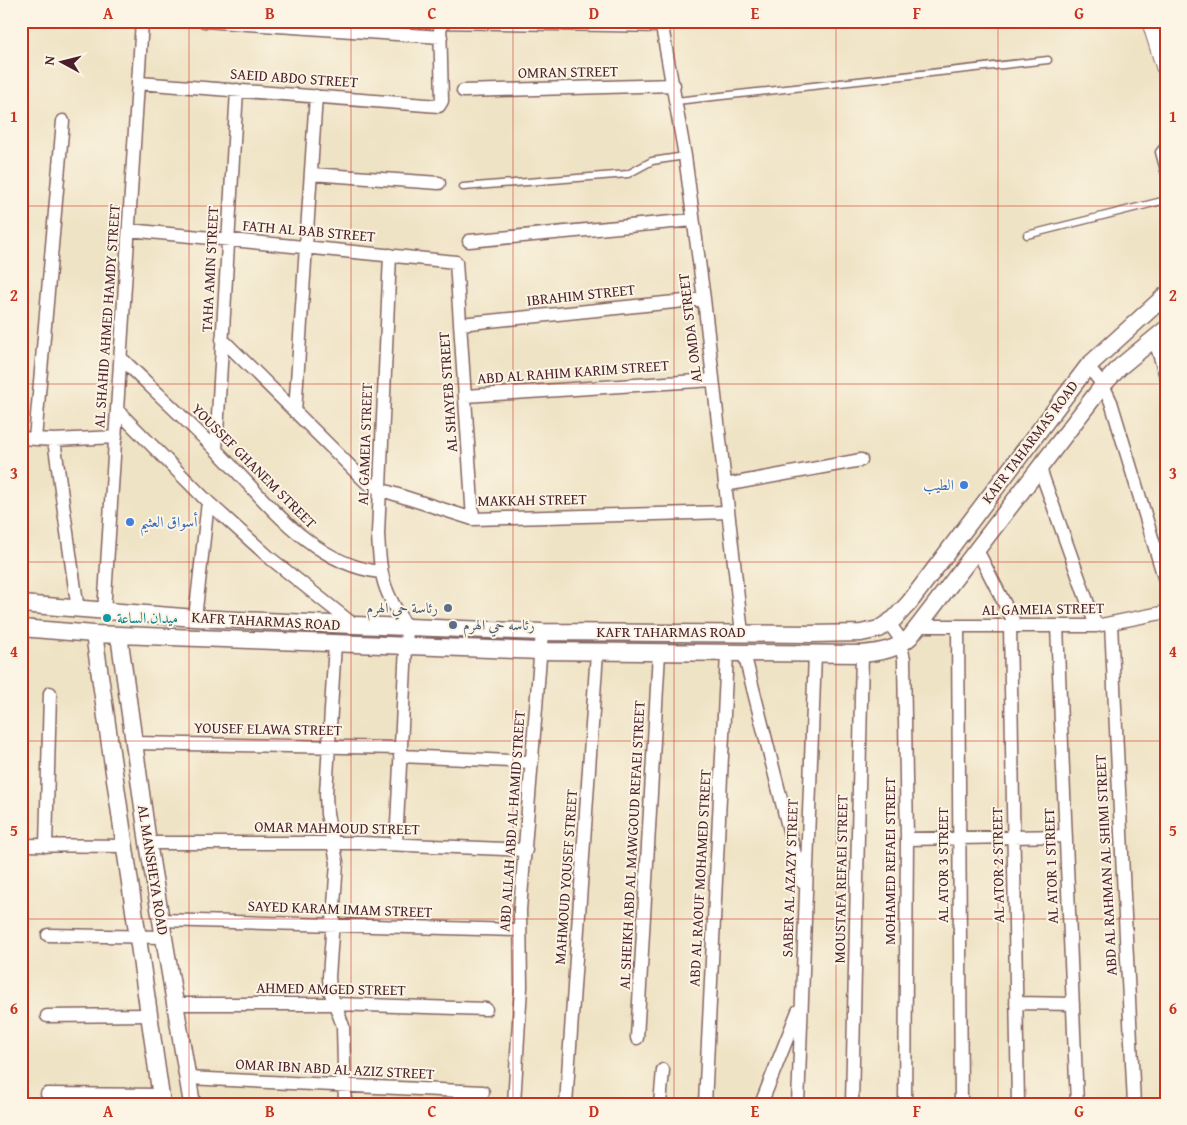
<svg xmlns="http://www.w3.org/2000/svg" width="1187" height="1125" font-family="'Gentium Book Plus',Amiri,serif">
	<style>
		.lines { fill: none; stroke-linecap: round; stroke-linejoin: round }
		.service-casing { stroke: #846461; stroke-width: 9 }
		.minor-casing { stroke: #846461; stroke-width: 15 }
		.tertiary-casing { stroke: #846461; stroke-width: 19 }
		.primary-casing { stroke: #846461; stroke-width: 22 }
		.service { stroke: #fff; stroke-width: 6 }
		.minor { stroke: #fff; stroke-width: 12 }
		.tertiary { stroke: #fff; stroke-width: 16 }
		.primary { stroke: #fff; stroke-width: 20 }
		.grid { fill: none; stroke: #c8321e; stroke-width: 1; stroke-opacity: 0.55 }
		.shop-dot { fill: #3f7fe0; stroke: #fcf5e5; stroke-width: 2 }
		.service-dot { fill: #5c6f8a; stroke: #fcf5e5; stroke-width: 2 }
		.culture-dot { fill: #0f9aa8; stroke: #fcf5e5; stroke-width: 2 }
		.labels { text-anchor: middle; stroke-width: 4; stroke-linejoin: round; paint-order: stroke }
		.street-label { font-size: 15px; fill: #4a1f2b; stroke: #fcf5e5 }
		.shop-label { font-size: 15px; fill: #366cbe; stroke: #fcf5e5; text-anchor: end }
		.service-label { font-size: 15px; fill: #4e5e75; stroke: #fcf5e5; text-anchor: end }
		.culture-label { font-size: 15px; fill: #0d838f; stroke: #fcf5e5; text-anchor: start }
		.neatline { fill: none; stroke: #c8321e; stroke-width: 2 }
		.grid-label { font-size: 16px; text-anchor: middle; font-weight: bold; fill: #c8321e }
	</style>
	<rect width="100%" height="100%" fill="#fcf5e5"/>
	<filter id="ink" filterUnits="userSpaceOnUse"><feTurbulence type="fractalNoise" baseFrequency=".02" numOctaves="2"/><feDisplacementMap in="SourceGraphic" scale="10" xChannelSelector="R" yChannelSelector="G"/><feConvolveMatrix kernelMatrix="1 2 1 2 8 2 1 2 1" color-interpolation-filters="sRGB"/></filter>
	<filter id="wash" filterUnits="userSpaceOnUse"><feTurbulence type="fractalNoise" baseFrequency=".0096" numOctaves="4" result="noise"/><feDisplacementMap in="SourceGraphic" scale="20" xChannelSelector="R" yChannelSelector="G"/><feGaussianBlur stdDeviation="1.12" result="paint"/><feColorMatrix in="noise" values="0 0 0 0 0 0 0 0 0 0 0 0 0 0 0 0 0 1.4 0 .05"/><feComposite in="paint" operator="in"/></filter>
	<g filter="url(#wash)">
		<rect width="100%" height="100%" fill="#efe3c5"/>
	</g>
	<g filter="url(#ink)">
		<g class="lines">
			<defs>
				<path id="service" d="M676,101L1048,60
					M1166,143L1159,152L1166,178
					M463,187L628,174L652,161L685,156
					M1027,235L1166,200"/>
				<path id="minor" d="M204,21L441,37
					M661,21L685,156L704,299L742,633
					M440,22L662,26
					M139,83L439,106L442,101L440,21
					M463,91L674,85
					M311,174L439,183
					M129,230L456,262L473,519
					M469,241L693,220
					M390,255L378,534C380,577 383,591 407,627L396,844
					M460,324L704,299
					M1154,338L1166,376
					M222,339L366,482L379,489L473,519L728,512
					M121,358C152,388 184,418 215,449C262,495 309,564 380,572
					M1088,366L1103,385L1111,402L1166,584
					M465,396L713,380
					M117,410L208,502L270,558L354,625
					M295,412L316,96
					M21,438L54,440L116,437
					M35,439L63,121
					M54,440L78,610
					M216,450L237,90
					M1039,466L1096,626
					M725,485L861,460
					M976,548L1016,626
					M104,612L142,21
					M195,618L208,502
					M889,623L899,637L904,659L907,839L905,1104
					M1111,624L1134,1104
					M919,626H1096L1166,612
					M958,626L961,1104
					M1010,626L1018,1104
					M1057,626L1077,1104
					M335,643L326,794L327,814L337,862L329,977L330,991L343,1026L345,1104
					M744,653L802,882
					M134,743L401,748
					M400,756L532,762
					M907,839L1066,836
					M148,843H361L526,850
					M21,845L125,846
					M46,846L50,693
					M160,920L519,930
					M48,935L163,937
					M1016,1003L1073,1004
					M174,1004H336L486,1009
					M47,1016L149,1015
					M637,1038L659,653
					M187,1078L483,1092
					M47,1094L161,1095
					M514,1104L521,987L520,910L542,632
					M566,1104L597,652
					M660,1104L663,1070
					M705,1104L727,654
					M761,1104L798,1011
					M798,1104L815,654
					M852,1104L862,654"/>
				<path id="tertiary" d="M21,604L195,618L354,625L542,632L812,634L861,633L879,629L894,619L909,603L1088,366L1166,295
					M21,628L94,634L540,651L862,654C881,652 896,650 910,637L1103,385L1121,366L1166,329
					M94,634L162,1104
					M119,635L148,843L192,1104"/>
				<path id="primary" d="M1152,21L1166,66"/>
			</defs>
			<!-- service casing -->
			<use href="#service" class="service-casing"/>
			<!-- minor casing -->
			<use href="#minor" class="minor-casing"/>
			<!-- tertiary casing -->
			<use href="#tertiary" class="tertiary-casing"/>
			<!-- primary casing -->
			<use href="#primary" class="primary-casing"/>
			<!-- service -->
			<use href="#service" class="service"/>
			<!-- minor -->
			<use href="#minor" class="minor"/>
			<!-- tertiary -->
			<use href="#tertiary" class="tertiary"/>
			<!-- primary -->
			<use href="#primary" class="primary"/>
		</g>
	</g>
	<!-- grid -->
	<path class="grid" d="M189,21V1104M351,21V1104M513,21V1104M674,21V1104M836,21V1104M998,21V1104M21,206H1166M21,384H1166M21,562H1166M21,741H1166M21,919H1166"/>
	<!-- markers -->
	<g class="shop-dot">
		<circle cx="964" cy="485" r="5"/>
		<circle cx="130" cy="522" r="5"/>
	</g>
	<g class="service-dot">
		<circle cx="448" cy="608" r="5"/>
		<circle cx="453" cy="625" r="5"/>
	</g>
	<circle class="culture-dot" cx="107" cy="618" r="5"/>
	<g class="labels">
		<!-- street labels -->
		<g class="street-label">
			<text transform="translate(568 72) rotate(-1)" y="5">OMRAN STREET</text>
			<text transform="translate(294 78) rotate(4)" y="5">SAEID ABDO STREET</text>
			<text transform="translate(309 231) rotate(5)" y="5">FATH AL BAB STREET</text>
			<text transform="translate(210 269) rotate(-87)" y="5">TAHA AMIN STREET</text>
			<text transform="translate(581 295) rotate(-6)" y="5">IBRAHIM STREET</text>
			<text transform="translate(107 316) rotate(-86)" y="5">AL SHAHID AHMED HAMDY STREET</text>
			<text transform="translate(690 328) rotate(-97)" y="5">AL OMDA STREET</text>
			<text transform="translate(573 372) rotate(-4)" y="5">ABD AL RAHIM KARIM STREET</text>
			<text transform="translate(448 392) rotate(-94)" y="5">AL SHAYEB STREET</text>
			<text transform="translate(1030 442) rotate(-53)" y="5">KAFR TAHARMAS ROAD</text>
			<text transform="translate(365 444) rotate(-88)" y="5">AL GAMEIA STREET</text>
			<text transform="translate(254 466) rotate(45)" y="5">YOUSSEF GHANEM STREET</text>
			<text transform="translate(532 500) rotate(-1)" y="5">MAKKAH STREET</text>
			<text transform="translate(1043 609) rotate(-1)" y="5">AL GAMEIA STREET</text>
			<text transform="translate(266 621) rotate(3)" y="5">KAFR TAHARMAS ROAD</text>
			<text x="671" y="637">KAFR TAHARMAS ROAD</text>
			<text transform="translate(268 729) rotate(1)" y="5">YOUSEF ELAWA STREET</text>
			<text transform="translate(512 821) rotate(-86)" y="5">ABD ALLAH ABD AL HAMID STREET</text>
			<text transform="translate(337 828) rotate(1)" y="5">OMAR MAHMOUD STREET</text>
			<text transform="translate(632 845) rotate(-87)" y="5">AL SHEIKH ABD AL MAWGOUD REFAEI STREET</text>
			<text transform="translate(890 861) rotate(-90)" y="5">MOHAMED REFAEI STREET</text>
			<text transform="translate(943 865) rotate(-90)" y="5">AL ATOR 3 STREET</text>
			<text transform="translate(998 865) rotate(-91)" y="5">AL ATOR 2 STREET</text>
			<text transform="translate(1106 865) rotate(-93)" y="5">ABD AL RAHMAN AL SHIMI STREET</text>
			<text transform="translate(1051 866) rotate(-92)" y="5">AL ATOR 1 STREET</text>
			<text transform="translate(153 870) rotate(81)" y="5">AL MANSHEYA ROAD</text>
			<text transform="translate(566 877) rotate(-86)" y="5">MAHMOUD YOUSEF STREET</text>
			<text transform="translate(700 878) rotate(-87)" y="5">ABD AL RAOUF MOHAMED STREET</text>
			<text transform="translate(790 878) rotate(-88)" y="5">SABER AL AZAZY STREET</text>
			<text transform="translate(841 879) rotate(-89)" y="5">MOUSTAFA REFAEI STREET</text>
			<text transform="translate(340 909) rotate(2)" y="5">SAYED KARAM IMAM STREET</text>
			<text transform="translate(331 989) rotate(1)" y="5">AHMED AMGED STREET</text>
			<text transform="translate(335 1069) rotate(3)" y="5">OMAR IBN ABD AL AZIZ STREET</text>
		</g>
		<!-- shop labels -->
		<g class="shop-label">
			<text x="954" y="490">الطيب</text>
			<text x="140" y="527" text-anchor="start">أسواق العثيم</text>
		</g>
		<!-- service labels -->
		<g class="service-label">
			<text x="438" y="613">رئاسة حي الهرم</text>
			<text x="463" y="630" text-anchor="start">رئاسه حي الهرم</text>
		</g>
		<!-- culture labels -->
		<g class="culture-label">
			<text x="117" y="623">ميدان الساعة</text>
		</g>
	</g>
	<!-- margin -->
	<rect width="1187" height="1125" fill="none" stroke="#fcf5e5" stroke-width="55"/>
	<!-- north arrow -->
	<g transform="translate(62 62) rotate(277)" stroke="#fcf5e5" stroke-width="4" paint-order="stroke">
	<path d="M0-4L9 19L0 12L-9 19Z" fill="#4a1f2b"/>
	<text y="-8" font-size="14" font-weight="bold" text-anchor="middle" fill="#4a1f2b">N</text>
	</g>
	<rect x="28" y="28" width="1132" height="1070" class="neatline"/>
	<g class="grid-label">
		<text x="108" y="19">A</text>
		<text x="270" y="19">B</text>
		<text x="432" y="19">C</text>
		<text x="594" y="19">D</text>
		<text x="755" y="19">E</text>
		<text x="917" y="19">F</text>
		<text x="1079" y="19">G</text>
		<text x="14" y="122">1</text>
		<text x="1173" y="122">1</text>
		<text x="14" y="301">2</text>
		<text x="1173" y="301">2</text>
		<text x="14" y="479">3</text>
		<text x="1173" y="479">3</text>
		<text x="14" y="657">4</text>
		<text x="1173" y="657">4</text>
		<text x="14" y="836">5</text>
		<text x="1173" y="836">5</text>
		<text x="14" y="1014">6</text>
		<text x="1173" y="1014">6</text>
		<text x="108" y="1117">A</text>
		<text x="270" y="1117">B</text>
		<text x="432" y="1117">C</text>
		<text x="594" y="1117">D</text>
		<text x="755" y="1117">E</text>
		<text x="917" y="1117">F</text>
		<text x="1079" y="1117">G</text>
	</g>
</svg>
